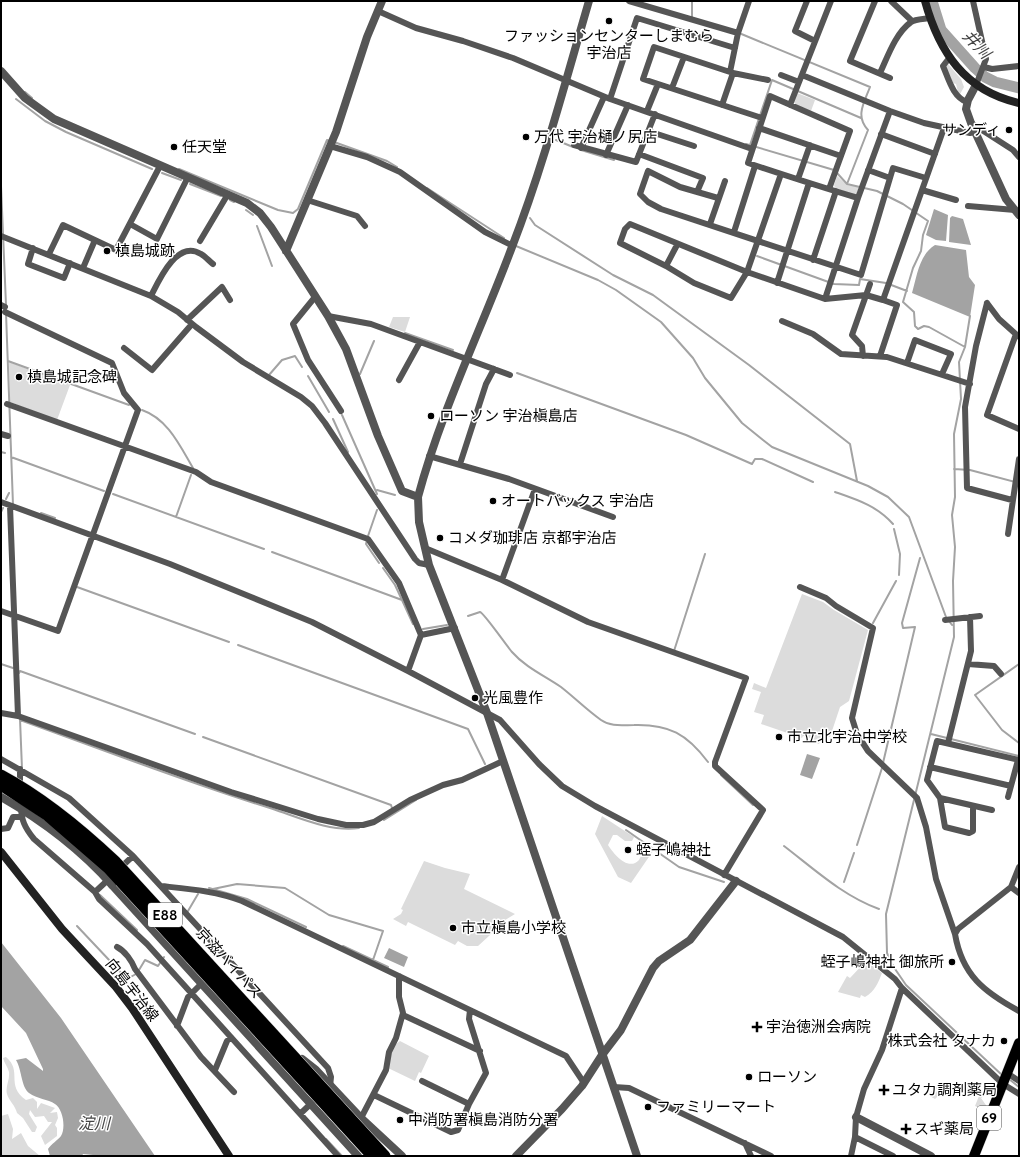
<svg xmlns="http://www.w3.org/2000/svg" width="1020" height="1157" font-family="Cabin,'Noto Sans JP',sans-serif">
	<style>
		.green { fill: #dcdcdc }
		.water { fill: #a3a3a3 }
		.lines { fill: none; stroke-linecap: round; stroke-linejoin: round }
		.stream { stroke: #a3a3a3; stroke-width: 2 }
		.river { stroke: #a3a3a3; stroke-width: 11 }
		.primary-casing { stroke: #dbdbdb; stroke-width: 11 }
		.minor { stroke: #555; stroke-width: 6 }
		.tertiary { stroke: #555; stroke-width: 8 }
		.secondary { stroke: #222; stroke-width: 8 }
		.primary { stroke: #000; stroke-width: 10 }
		.motorway-bridge-casing { stroke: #dbdbdb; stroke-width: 12; stroke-linecap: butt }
		.tertiary-bridge { stroke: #555; stroke-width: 8 }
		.motorway-bridge { stroke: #000; stroke-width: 11 }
		.poi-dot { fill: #000; stroke: #fff; stroke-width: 1.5 }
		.labels { text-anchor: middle; stroke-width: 3; stroke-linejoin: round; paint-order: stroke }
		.shield { fill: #fff; stroke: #4c4c4c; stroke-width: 1 }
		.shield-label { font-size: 14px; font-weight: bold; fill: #000 }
		.poi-label { font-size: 15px; fill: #000; stroke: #fff; text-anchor: start }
		.street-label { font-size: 15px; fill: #000; stroke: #fff }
		.water-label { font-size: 16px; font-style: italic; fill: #444; stroke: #fff }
	</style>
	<rect width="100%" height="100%" fill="#fff"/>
	<!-- green -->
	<path class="green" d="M948,64L961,79L964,87L959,96L956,84L953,83L946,67Z
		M797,93L815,100L811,111L796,105L794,102Z
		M837,176L847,185L859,187L857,194L854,195L835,188L834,185Z
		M393,317H410L405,332L389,327Z
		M9,362L70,385L57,420L10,402Z
		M802,594L823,602L834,610L868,630L849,701L840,707L830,737L823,735L819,744L810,741V738L803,736L802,738L761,724L764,715L754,712L761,692L752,689L754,683L766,688Z
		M602,816L634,837L632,841H625L617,835H613L608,845C613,853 628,872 639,860C642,855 643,849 648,847L653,851L631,883L618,877L595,834Z
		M424,861L445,868L470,874L464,889L515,914L502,922L501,925L478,946H467L458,941L455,945L408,922L406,926L393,919L401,914L403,910L401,909Z
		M866,961L882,973C878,983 875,991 865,997L861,995L860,998L838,992L847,976L850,978Z
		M400,1041L429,1056L421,1073L419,1072L415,1081L388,1068C390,1058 390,1047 400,1041Z
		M6,1057C23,1071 5,1085 26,1100L33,1098L37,1102V1109L41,1103L55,1108L50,1113L57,1112L58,1118L55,1125L57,1128V1136L45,1145L41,1136L52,1122H48L44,1116L35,1117L30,1110L29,1114L37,1127L35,1132H32L23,1118L17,1113C15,1105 9,1101 7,1094C5,1087 10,1080 9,1072C8,1067 4,1063 3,1058Z
		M941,1082L951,1092L964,1086L985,1095L981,1098L988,1108L987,1111L975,1106L979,1096L965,1090L950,1095L941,1085L935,1090L939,1095L935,1099L928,1095Z
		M8,1114L13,1129L12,1139L21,1133L28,1146L40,1156H1V1116Z"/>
	<!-- water -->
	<path class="water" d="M934,209L948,215L946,241L936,240L926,235Z
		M952,216L963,219L971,245L949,242L950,218Z
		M935,245L966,250L969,277L975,285L970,317L912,293C917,276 919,255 935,245Z
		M807,754L820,758L812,779L800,775Z
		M1,942L61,1018L155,1156H103L83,1154L82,1156H50L48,1149C51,1144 58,1140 61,1136C66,1128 63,1109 55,1104C48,1099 37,1099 29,1093C21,1087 22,1070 16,1060L26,1058L43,1071V1069L26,1033L1,1006Z
		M389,948L408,957L404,967L384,958Z"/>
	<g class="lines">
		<!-- stream -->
		<path class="stream" d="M692,18V1
			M739,33L870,87C864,103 855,116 868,130L847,184
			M25,92L32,98
			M16,99L45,121L66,132L152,169
			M556,140L573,147
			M334,142L387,161L397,167
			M746,144L834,170
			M750,145L772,80L861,118
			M581,150L614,160
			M179,169L278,210L293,213L298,209L327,140L330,141
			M162,173L181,180
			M837,173L847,184L877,191L903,204L928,221L923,235L921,251L913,268L903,302L914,312L915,326L918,329L924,326L929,327L965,347L959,362L961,399L954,434L955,497L952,515L955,547L953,581L954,637L886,914L887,953L893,966L906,985L1003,1076
			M190,184L221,196
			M1,186L6,305
			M427,188L504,238
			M230,200L234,202
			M246,210L253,215
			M530,218L535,225L613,275L653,295L749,365L850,444L857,481
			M257,226L272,266
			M516,246L598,280L616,290L661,322L693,358L705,378L742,423L763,440L772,447L868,486L888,497L909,517L946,617L952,625
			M757,256L834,284L859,285L860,279L886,283L907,291
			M6,313L13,505
			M405,333L453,350
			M965,347L970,316
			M8,361L129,405
			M517,373L686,435L752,464L755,459H762L813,482
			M360,374L374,341
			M269,375L282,360L295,356L302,367
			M308,376L329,412
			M142,410C168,419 180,446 193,468
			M342,415L377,494
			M333,419L348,452
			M1,452L5,453
			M11,457L104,491
			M954,469L970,470L1019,483
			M377,490L395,495
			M835,492C858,500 877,506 893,524
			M113,494L264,549
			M6,499L9,493
			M1,512L3,508
			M41,513L55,518
			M176,517L191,475
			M894,529L900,554L899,575
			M368,536L377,510
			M367,540L366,544L379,563
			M272,552L402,600L413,624
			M383,568L395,585L402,600
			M77,587L229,642
			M468,616L480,612C484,613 506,645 512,652C525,667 545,676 561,687C575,698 587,710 601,720C611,727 622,725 634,725C669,724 687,734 708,762
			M873,623L896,581
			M423,629L447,625
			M238,645L468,729L485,764
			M674,651L705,554
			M1,664L13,668
			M1019,664L975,695L1002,730L1019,743
			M19,673L20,671L195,734
			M20,719L22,769
			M20,720C104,750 188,783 273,809C300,818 330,832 359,828
			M931,734L1019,756
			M203,737L391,805L392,808
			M883,763L915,627L903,628L902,623L920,558
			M721,775L753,805
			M384,820L416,800
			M626,830L679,867L724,882
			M857,845L882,768
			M784,846C814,869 843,896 879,909
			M844,882L854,853
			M209,888L247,899L306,927
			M213,889L237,884L285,888L329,915L383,931L373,960
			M100,895L137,930
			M188,911L198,894
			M77,926L127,979L136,974
			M343,946L388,967
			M139,970L145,960L158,966L164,957
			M1009,1079L1019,1087
			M326,1139L342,1156"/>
		<!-- river -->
		<path class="river" d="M932,1L941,30L975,68L985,77L995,82L1019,88"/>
		<defs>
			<path id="primary" d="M974,1156L1019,1043"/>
		</defs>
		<!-- primary casing -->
		<use href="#primary" class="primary-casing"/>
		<!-- minor -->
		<path class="minor" d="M629,1L738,33
			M807,1L795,31L815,41
			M875,1L850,61L890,78
			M891,1L912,21
			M973,1L986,59L976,85
			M378,11L416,28L463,41L513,58L610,99L752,149
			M950,57L943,66C949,80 953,97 967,102
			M984,67L992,69L1019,66
			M730,72L738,33L749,1
			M733,73L768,80
			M880,73C888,56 895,34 911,22C915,19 924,19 930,18
			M781,75L799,82
			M802,75L890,111L924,123L970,133L974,132
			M672,88L684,57
			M610,99L637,18L735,48
			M722,105L733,73L654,47L643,79L762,118
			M790,105L831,1
			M647,111L658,84
			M971,123L1013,150L1019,157
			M759,128L841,156
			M648,131L694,146
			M881,134L935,154
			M574,145L636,162L655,114
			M330,146L367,157L400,172L485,232L513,246
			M581,148L604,97
			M639,154L703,178L697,192
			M606,155L628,105
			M868,170L890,178
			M781,174L747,272L825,299L866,295L883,300L944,128
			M798,179L810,145
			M829,189L850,131L770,96L748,163C784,175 821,187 858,198
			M922,190L956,200
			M718,198L680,187L648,171L640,194L648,202L661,209L861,275L893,168L926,178
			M307,200L357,216L365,226
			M968,206L1015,210
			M130,224L157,239L188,177
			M710,224L725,181
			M734,232L755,166
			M1,236L151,296L178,312L196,327L243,362L301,397L312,406L325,423L415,559L419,563L429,565
			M200,241L228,194
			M33,248L28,264L64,278L70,263
			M49,254L63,225L116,250L160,166
			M813,260L836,191
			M666,266L620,243L625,229L630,224L747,272L731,298L694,283L666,266L677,245
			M83,268L95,240
			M777,283L809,183
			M151,296C159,280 177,239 201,254C205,256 209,261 213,264
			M315,297L293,324L308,360L341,411
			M825,299L858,198L890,111
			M987,303L976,346L965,407L967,488L1012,500
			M987,303L999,319L1018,336
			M1,305L5,307
			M328,316L371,324L510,375
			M187,320L222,287L230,300
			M782,321L813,334L841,354L887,357L970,384
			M1016,334L987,415L1019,429
			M124,348L152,370L192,324
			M863,356L862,346L852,335L870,284
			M880,356L897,305L883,300
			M907,363L915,340L951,354L942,374
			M399,380L420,342
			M7,404L196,472L211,482L368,539L399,583L421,635
			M1,434L8,436
			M429,456L509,479L613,517
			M460,464L486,384L494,369
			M1,502L170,564L251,597L312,622L408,671L500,720L539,764L562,786L595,806L843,937L895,979L902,988L1003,1084L1019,1094
			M10,506L18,716
			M1008,534L1019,459
			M425,548L502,580L588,622L746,678L715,762V766L763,810L724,875
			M502,580L535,489
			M800,587L826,598L836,606L873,628L852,718L857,734L868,751L917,798L926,827L936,879L955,934
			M1,611L58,631L138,410L124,393L112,363L5,312
			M945,620L980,616
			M968,664L994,666L1001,674
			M408,671L421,635L455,628
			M1,713L18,716L231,792L318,819L346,825H363L374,822L410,800L443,785L462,780L503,761
			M948,743L971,651L970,617
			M1,759L69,798L133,856L328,1068L331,1077L330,1087
			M930,767L1011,786
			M20,769V787
			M1008,797L1018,760
			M940,798L992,810
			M21,806C21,820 25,828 34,839L95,892L99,899L147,944L338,1156
			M973,806V831L969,833L945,827L940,798L927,780L937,741L1019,760
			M1,829L8,828L13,817H21
			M1019,867L1011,887L958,929L955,934C962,975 984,992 1019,1011
			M119,869L133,856
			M161,886C189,889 216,891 242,901L566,1056L584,1083
			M1011,887L1019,893
			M95,892L110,878
			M117,947C125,951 132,961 135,969L201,1057L234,1092
			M403,1015L480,1051
			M177,1026L188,997L202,983
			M215,1070L227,1041L231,1037
			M1007,1073L1019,1081
			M422,1081L469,1104
			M614,1087L629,1088L771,1156
			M374,1095L451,1132L458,1130L469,1104L486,1073L469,1019L470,1010
			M300,1114L320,1095
			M361,1118L386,1070L389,1052L396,1038L403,1013L399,997V976
			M855,1137L893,1156
			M745,1143L751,1156
			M851,1156L855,1137L856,1117L864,1089L882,1050L902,988"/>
		<!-- tertiary -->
		<path class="tertiary" d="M1,71L25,98L54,119L247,203L260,213L271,227L328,316L346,349L378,436L402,491L418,497L419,522L429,565L487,713L637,1156
			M976,85L968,100L966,109L971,123L1006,199L1019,215
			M286,251L336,132L367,37L382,1
			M418,497C441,411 481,330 512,247C543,167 565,83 589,1
			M112,885L358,1156
			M302,1059L316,1070L361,1118L402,1156
			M856,1117L931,1156
			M516,1156L562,1109L582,1086L602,1055L621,1030L653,968L659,961L690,940L736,881"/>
		<!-- secondary -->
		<path class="secondary" d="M925,1C939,52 965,91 1019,103
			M1,852L62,929L116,987L132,1008L229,1156"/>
		<!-- primary -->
		<use href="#primary" class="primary"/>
		<defs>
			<path id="motorway-bridge" d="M1,775C44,798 80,828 115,861L385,1156
				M1,785L48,816L108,868L372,1156"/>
		</defs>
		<!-- motorway-bridge casing -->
		<use href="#motorway-bridge" class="motorway-bridge-casing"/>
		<!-- tertiary-bridge -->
		<path class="tertiary-bridge" d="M1,797C43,821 80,849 112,885"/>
		<!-- motorway-bridge -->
		<use href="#motorway-bridge" class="motorway-bridge"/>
	</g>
	<!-- markers -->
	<g class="poi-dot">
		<circle cx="609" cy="21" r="4"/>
		<circle cx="1009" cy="130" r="4"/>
		<circle cx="526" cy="137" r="4"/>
		<circle cx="174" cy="147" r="4"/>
		<circle cx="107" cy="251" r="4"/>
		<circle cx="19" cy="377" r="4"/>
		<circle cx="431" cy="416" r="4"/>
		<circle cx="493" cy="501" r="4"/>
		<circle cx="440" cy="538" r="4"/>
		<circle cx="475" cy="698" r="4"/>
		<circle cx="779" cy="737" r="4"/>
		<circle cx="628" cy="850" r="4"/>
		<circle cx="453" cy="928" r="4"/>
		<circle cx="952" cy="962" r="4"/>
		<path d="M755 1021h4v4h4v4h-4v4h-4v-4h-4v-4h4z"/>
		<circle cx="1004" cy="1041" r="4"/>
		<circle cx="749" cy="1077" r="4"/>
		<path d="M882 1084h4v4h4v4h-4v4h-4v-4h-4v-4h4z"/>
		<circle cx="648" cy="1107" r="4"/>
		<circle cx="400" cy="1120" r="4"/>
		<path d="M904 1123h4v4h4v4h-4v4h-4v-4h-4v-4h4z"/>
	</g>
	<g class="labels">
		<!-- shield labels -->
		<g class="shield">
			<rect x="148" y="903" width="34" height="24" rx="3"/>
			<rect x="977" y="1106" width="24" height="24" rx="3"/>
		</g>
		<g class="shield-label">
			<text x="165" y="920">E88</text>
			<text x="989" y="1123">69</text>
		</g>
		<!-- poi labels -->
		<g class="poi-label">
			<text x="609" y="41" text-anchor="middle">ファッションセンターしまむら<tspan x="609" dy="17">宇治店</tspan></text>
			<text x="1001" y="135" text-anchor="end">サンディ</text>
			<text x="534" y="142">万代 宇治樋ノ尻店</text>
			<text x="182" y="152">任天堂</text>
			<text x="115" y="256">槙島城跡</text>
			<text x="27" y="382">槙島城記念碑</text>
			<text x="439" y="421">ローソン 宇治槇島店</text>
			<text x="501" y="506">オートバックス 宇治店</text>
			<text x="448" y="543">コメダ珈琲店 京都宇治店</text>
			<text x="483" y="703">光風豊作</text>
			<text x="787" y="742">市立北宇治中学校</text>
			<text x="636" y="855">蛭子嶋神社</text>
			<text x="461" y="933">市立槇島小学校</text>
			<text x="944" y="967" text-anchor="end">蛭子嶋神社 御旅所</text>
			<text x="766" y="1032">宇治徳洲会病院</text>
			<text x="996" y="1046" text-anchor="end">株式会社 タナカ</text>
			<text x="757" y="1082">ローソン</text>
			<text x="892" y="1095">ユタカ調剤薬局</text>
			<text x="656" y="1112">ファミリーマート</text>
			<text x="408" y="1125">中消防署槇島消防分署</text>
			<text x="914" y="1134">スギ薬局</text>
		</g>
		<!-- street labels -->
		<g class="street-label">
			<text transform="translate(229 963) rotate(48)" y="5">京滋バイパス</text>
			<text transform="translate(132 990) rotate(52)" y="5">向島宇治線</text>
		</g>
		<!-- water labels -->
		<g class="water-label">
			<text transform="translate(977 44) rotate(46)" y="6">井川</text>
			<text x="94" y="1129">淀川</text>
		</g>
	</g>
	<!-- border -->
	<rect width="1020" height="1157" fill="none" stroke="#000000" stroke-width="4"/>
</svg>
